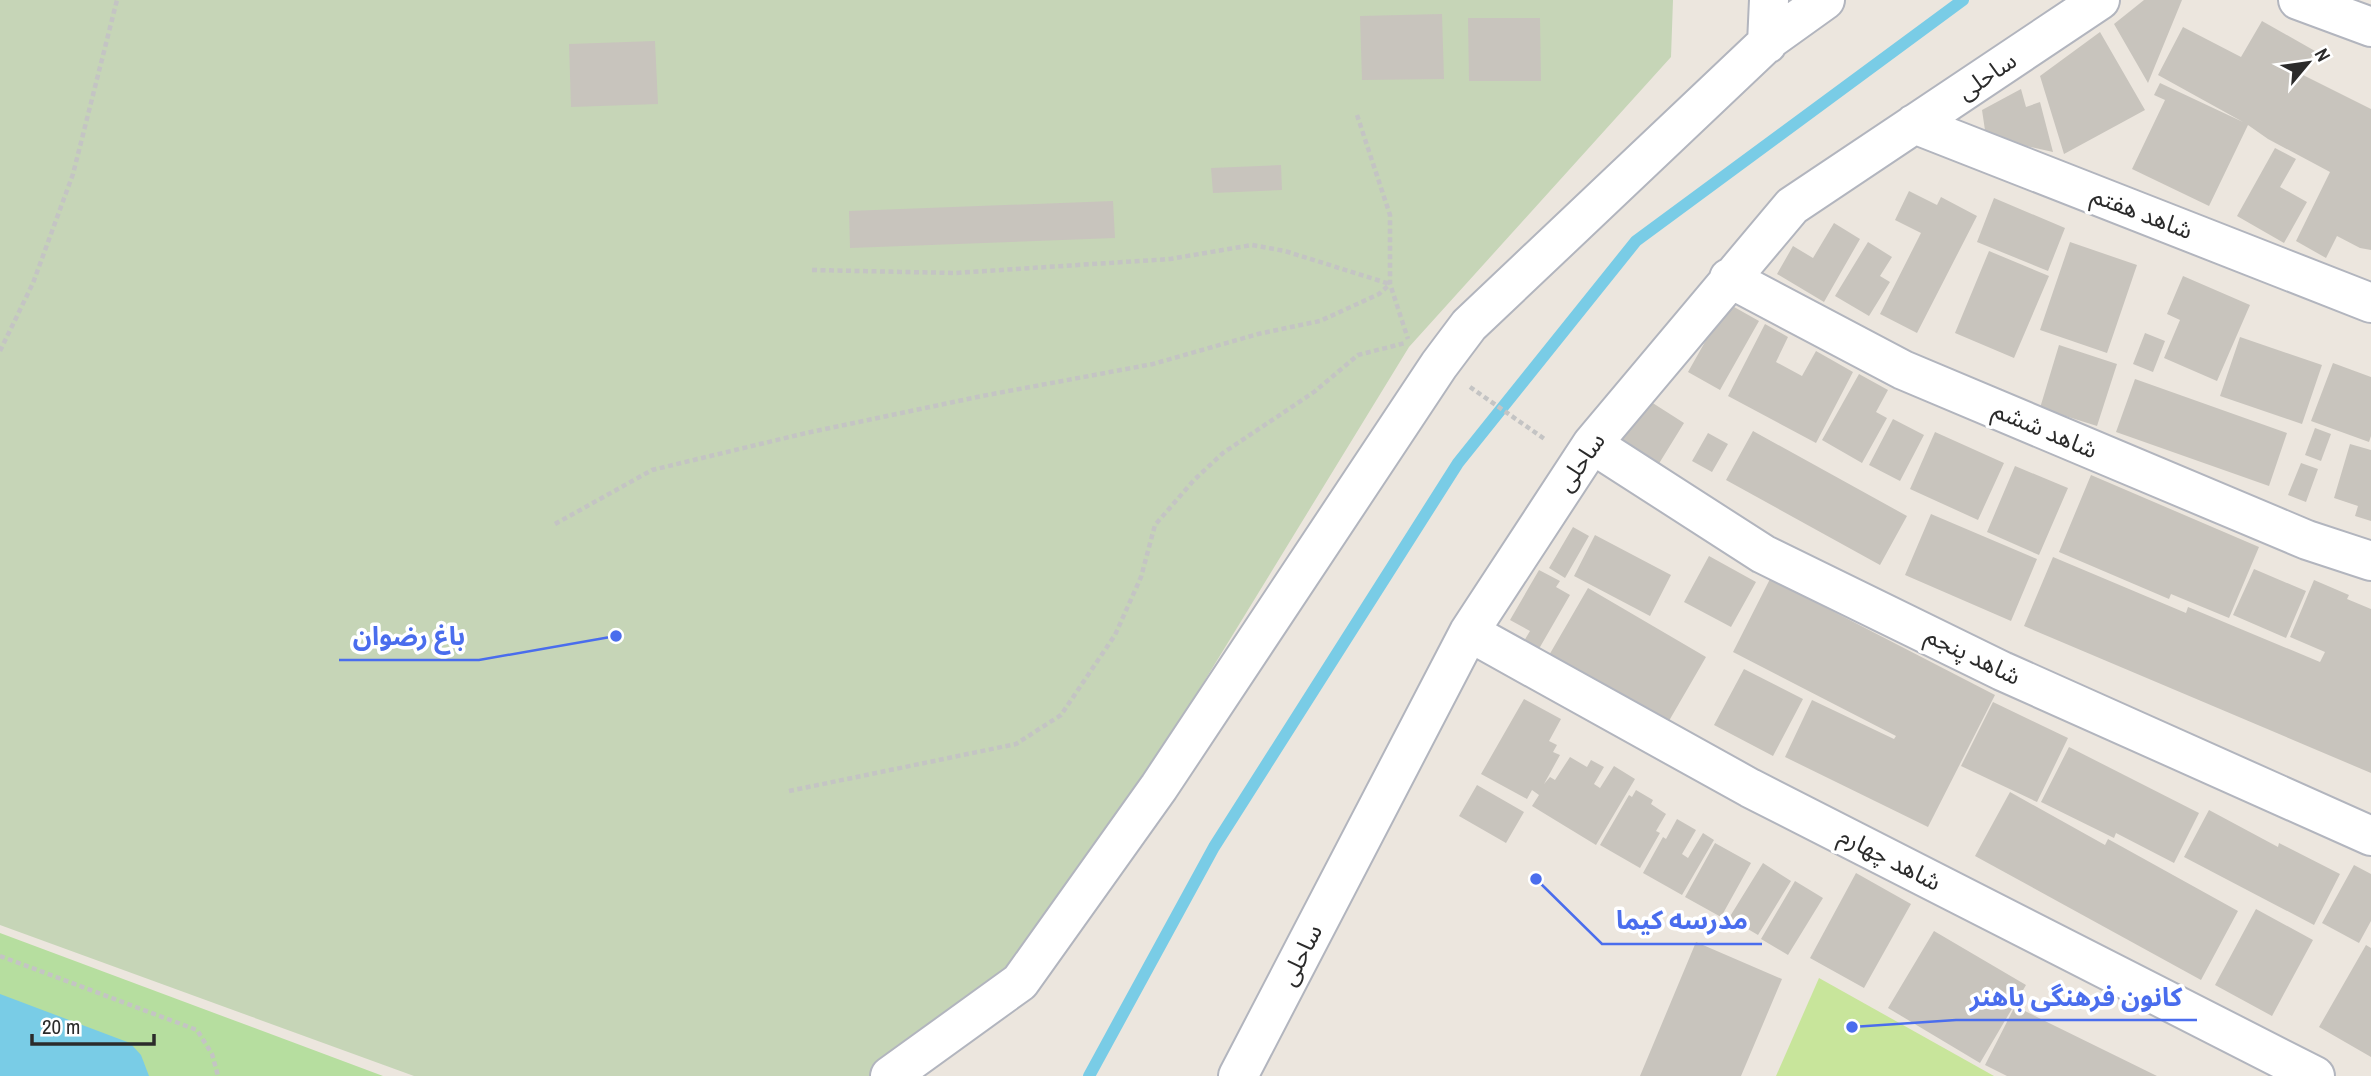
<svg xmlns="http://www.w3.org/2000/svg" width="2371" height="1076" font-family="'Archivo Narrow','Noto Sans Arabic',sans-serif">
	<style>
		.green { fill: #b6de9f }
		.cemetery { fill: #c6d5b7 }
		.pitch { fill: #c8e59b }
		.water { fill: #79cce6 }
		.lines { fill: none; stroke-linecap: round; stroke-linejoin: round }
		.stream { stroke: #79cce6; stroke-width: 12 }
		.building { fill: #c8c4bd }
		.minor-casing { stroke: #b2b5be; stroke-width: 42 }
		.path { stroke: #c4c4c4; stroke-width: 4.5; stroke-dasharray: 5 3.5; stroke-linecap: butt }
		.minor { stroke: #fff; stroke-width: 38 }
		.labels { text-anchor: middle; stroke-width: 7; stroke-linejoin: round; paint-order: stroke }
		.street-label { font-size: 24px; fill: #2b2b2b; stroke: #fff }
		.leader { fill: none; stroke: #4a6ded; stroke-width: 2.5 }
		.callout-dot { fill: #4a6ded; stroke: #fff; stroke-width: 2.5 }
		.callout-label { font-size: 26px; text-anchor: middle; font-weight: bold; fill: #4a6ded; stroke: #fff; stroke-width: 7; stroke-linejoin: round; paint-order: stroke }
	</style>
	<rect width="100%" height="100%" fill="#ece6de"/>
	<!-- green -->
	<path class="green" d="M0,933L383,1076H0Z"/>
	<!-- cemetery -->
	<path class="cemetery" d="M0,0H1673L1671,57L1409,347L1020,982L877,1076H414L0,925Z"/>
	<!-- pitch -->
	<path class="pitch" d="M1819,978L1994,1076H1776Z"/>
	<!-- water -->
	<path class="water" d="M0,994L130,1043L141,1055L149,1076H0Z"/>
	<g class="lines">
		<!-- stream -->
		<path class="stream" d="M1089,1076L1214,847L1458,463L1636,241L1963,0"/>
	</g>
	<!-- building -->
	<path class="building" d="M2144,0H2182L2148,83L2114,24Z
		M1442,14L1444,79L1362,80L1360,16Z
		M1468,18H1540L1541,81H1469Z
		M2262,21L2315,51L2301,74L2371,109V250L2360,248L2337,236L2326,258L2296,241L2330,172L2268,139L2248,125L2209,206L2132,169L2165,100L2154,95L2160,83L2243,122L2158,75L2183,27L2241,57Z
		M2100,32L2145,110L2064,154L2040,76Z
		M655,41L658,104L571,107L569,44Z
		M2021,89L2026,107L2040,102L2053,152L1986,137L1982,110Z
		M2275,148L2296,159L2280,187L2307,202L2284,243L2237,216Z
		M1281,165L1282,190L1213,193L1211,168Z
		M1909,191L1937,205L1941,197L1977,216L1917,333L1880,314L1921,233L1895,220Z
		M1994,198L2065,228L2048,271L1977,242Z
		M1113,201L1115,238L850,248L849,211Z
		M1834,223L1860,239L1824,302L1777,274L1793,246L1813,258Z
		M1868,242L1892,257L1880,276L1890,282L1869,316L1835,296Z
		M2070,242L2137,265L2107,353L2040,330Z
		M1989,251L2049,276L2014,358L1955,333Z
		M2183,276L2250,305L2217,381L2164,358L2180,320L2167,314Z
		M1727,303L1759,321L1720,390L1688,372Z
		M1765,324L1788,337L1776,362L1802,376L1816,351L1853,372L1816,443L1728,396Z
		M2145,333L2165,341L2153,372L2133,364Z
		M2240,337L2322,365L2302,424L2220,396Z
		M2059,345L2117,364L2097,426L2040,408Z
		M2333,363L2371,377V436L2369,442L2311,421Z
		M1859,374L1888,390L1876,412L1887,418L1862,463L1822,440Z
		M2135,379L2287,433L2269,486L2116,432Z
		M1648,400L1684,423L1655,470L1618,446Z
		M1893,419L1924,435L1900,481L1869,465Z
		M2315,428L2331,434L2321,461L2305,455Z
		M1753,431L1907,516L1880,565L1726,480Z
		M1935,432L2004,463L1978,520L1910,489Z
		M1708,433L1728,444L1712,472L1692,461Z
		M2350,444L2371,450V521L2355,516L2358,506L2334,498Z
		M2301,463L2318,469L2306,502L2288,495Z
		M2015,466L2068,488L2039,555L1987,532Z
		M2091,475L2259,547L2229,618L2171,594L2169,599L2059,552Z
		M1931,514L2037,559L2011,621L1905,575Z
		M1573,527L1589,536L1565,578L1549,568Z
		M1595,535L1671,575L1650,616L1574,576Z
		M1709,556L1756,582L1731,627L1684,602Z
		M2053,557L2186,613L2188,607L2320,662L2325,652L2290,637L2314,580L2349,595L2347,599L2371,609V773L2024,626Z
		M2254,569L2306,591L2286,638L2233,615Z
		M1539,570L1560,581L1556,587L1570,595L1536,654L1521,646L1530,631L1510,620Z
		M1770,579L1995,695L1928,827L1785,757L1812,700L1894,739L1896,736L1733,652Z
		M1588,588L1706,657L1666,726L1548,657Z
		M1744,669L1803,699L1773,756L1714,725Z
		M1524,699L1561,719L1549,741L1557,745L1553,752L1560,755L1544,784L1550,777L1555,780L1570,757L1587,767L1591,760L1604,767L1594,784L1600,788L1614,766L1635,779L1596,845L1532,806L1539,795L1532,790L1527,799L1481,774Z
		M1993,702L2068,738L2037,802L1961,766Z
		M2069,747L2199,813L2174,863L2116,833L2114,838L2041,802Z
		M1477,785L1524,812L1506,843L1459,816Z
		M1636,790L1653,800L1651,804L1666,814L1656,831L1660,833L1640,868L1600,845L1629,795L1632,797Z
		M2010,792L2105,845L2108,839L2238,911L2201,980L1975,856Z
		M2209,810L2278,847L2279,843L2340,874L2314,925L2184,857Z
		M1677,819L1696,830L1682,854L1688,858L1703,833L1714,840L1682,895L1643,873L1663,837L1666,839Z
		M1715,843L1751,863L1721,917L1685,897Z
		M1763,863L1791,881L1758,935L1729,918Z
		M2354,865L2371,874V921L2359,943L2322,923Z
		M1856,873L1911,904L1864,988L1810,958Z
		M1795,881L1823,898L1788,955L1761,939Z
		M2256,909L2313,940L2272,1016L2215,985Z
		M1934,931L2026,985L1980,1063L1888,1008Z
		M1696,942L1782,979L1741,1076H1640Z
		M2366,945L2371,948V1057L2319,1027Z
		M2015,1006L2049,1023L2157,1076H2007L1985,1065Z"/>
	<g class="lines">
		<defs>
			<path id="minor" d="M2298,0L2371,27
				M1767,44L1769,0
				M1914,124L2371,303
				M1729,278L1903,370L2307,540L2371,561
				M1592,444L1763,554L2002,671L2371,836
				M1469,632L1750,788L2315,1076
				M890,1076L1020,982L1159,787L1439,365L1469,325L1772,38L1825,0
				M1238,1076L1469,632L1592,444L1792,206L2100,0"/>
		</defs>
		<!-- minor casing -->
		<use href="#minor" class="minor-casing"/>
		<!-- path -->
		<path class="path" d="M1357,115L1390,215V284L1408,339
			M812,270L955,273L1170,259L1252,245L1285,251L1390,284
			M0,351L33,283L73,174L117,0
			M1470,387L1546,440
			M555,524L652,470L806,433L982,396L1153,364L1258,334L1320,321L1379,294L1390,284
			M789,791L1016,744L1061,715L1115,635L1141,577L1155,525L1194,480L1223,453L1314,392L1358,355L1405,343
			M0,956L197,1030L212,1054L218,1076"/>
		<!-- minor -->
		<use href="#minor" class="minor"/>
	</g>
	<g class="labels">
		<!-- street labels -->
		<g class="street-label">
			<text transform="translate(1987 76) rotate(-34)" y="8">ساحلی</text>
			<text transform="translate(2142 213) rotate(21)" y="8">شاهد هفتم</text>
			<text transform="translate(2045 430) rotate(23)" y="8">شاهد ششم</text>
			<text transform="translate(1581 462) rotate(-55)" y="8">ساحلی</text>
			<text transform="translate(1973 656) rotate(26)" y="8">شاهد پنجم</text>
			<text transform="translate(1890 859) rotate(27)" y="8">شاهد چهارم</text>
			<text transform="translate(1301 955) rotate(-63)" y="8">ساحلی</text>
		</g>
	</g>
	<!-- callouts -->
	<path class="leader" d="M616 636L479 660H339M1536 879L1602 944H1762M1852 1027L1956 1020H2197"/>
	<g class="callout-dot">
		<circle cx="616" cy="636" r="7"/>
		<circle cx="1536" cy="879" r="7"/>
		<circle cx="1852" cy="1027" r="7"/>
	</g>
	<g class="callout-label">
		<text x="409" y="645">باغ رضوان</text>
		<text x="1682" y="929">مدرسه کیما</text>
		<text x="2076" y="1006">کانون فرهنگی باهنر</text>
	</g>
	<!-- north arrow -->
	<g transform="translate(2308 63) rotate(61)" stroke="#ffffff" stroke-width="5" paint-order="stroke">
	<path d="M0-5L12 26L0 18L-12 26Z" fill="#2b2b2b"/>
	<text y="-10" font-size="19" font-weight="bold" text-anchor="middle" fill="#2b2b2b">N</text>
	</g>
	<!-- scale -->
	<path d="M32 1034v10h122v-10" fill="none" stroke="#2b2b2b" stroke-width="3.5"/>
	<text x="42" y="1034" font-size="21" fill="#2b2b2b" stroke="#ffffff" stroke-width="5" paint-order="stroke">20 m</text>
</svg>
